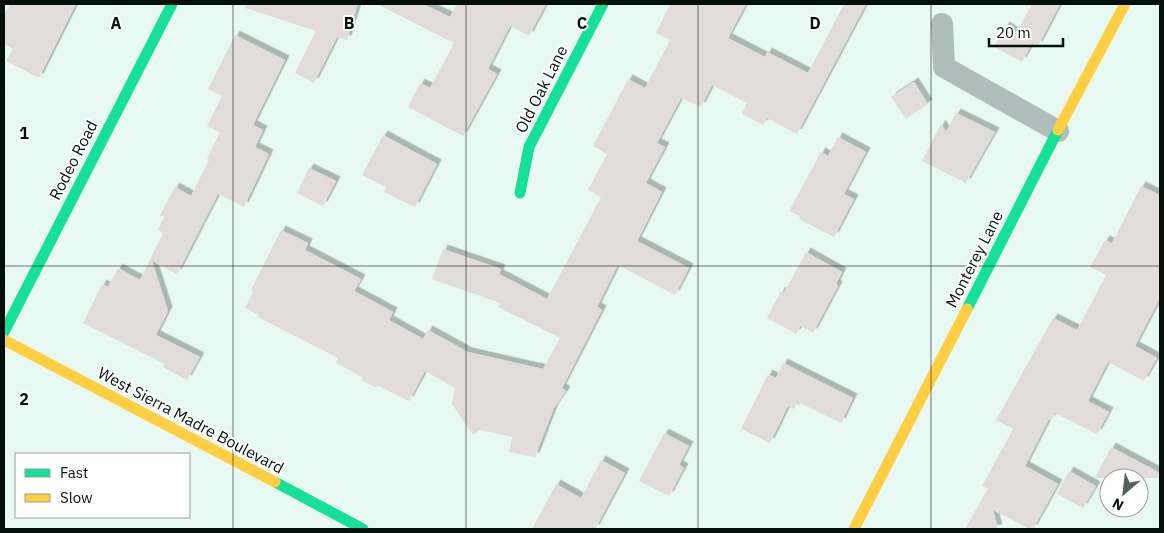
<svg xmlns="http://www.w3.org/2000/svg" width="1164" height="533" font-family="'IBM Plex Sans',sans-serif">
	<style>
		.building { fill: #e2dcda; filter: url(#shadow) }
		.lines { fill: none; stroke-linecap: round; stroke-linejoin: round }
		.street { stroke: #afbeba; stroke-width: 22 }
		.fast { stroke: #16e098; stroke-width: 11 }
		.slow { stroke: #ffcf43; stroke-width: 11 }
		.grid { fill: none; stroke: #04100c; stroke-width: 1; stroke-opacity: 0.55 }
		.labels { text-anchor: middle; stroke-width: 4; stroke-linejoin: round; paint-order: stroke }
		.street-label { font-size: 16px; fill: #04100c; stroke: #fff }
		.grid-label { font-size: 16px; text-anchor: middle; font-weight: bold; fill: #04100c; stroke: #fff; stroke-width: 4; stroke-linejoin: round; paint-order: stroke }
	</style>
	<defs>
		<filter id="shadow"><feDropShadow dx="4.5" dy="-4.5" stdDeviation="0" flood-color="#0004"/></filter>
	</defs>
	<rect width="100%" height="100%" fill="#e8f9f3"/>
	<!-- building -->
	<path class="building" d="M10,4H76L39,78L6,61L13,49L4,44V16Z
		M246,4H358L347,40L337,37L314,83L295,73L316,31L245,8Z
		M377,4H423L450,17L457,4H546L529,36L510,26L488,69L497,74L463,136L408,107L420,83L430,88L454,43Z
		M670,4H746L728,38L765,57L767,52L808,73L844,4H866L797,134L767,118L763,125L742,114L747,103L712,85L701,107L681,98L657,143L665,147L646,183L662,192L637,241L689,268L675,295L618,265L597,307L602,310L562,388L566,391L554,408L535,457L509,452L512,437L480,430L473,435L452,404L455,388L425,371L409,401L379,386L375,387L363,381L362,377L336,363L338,358L258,317L259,315L245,308L253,292L251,290L281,230L308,243L305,250L361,279L354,291L393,312L389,320L423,339L428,330L468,352L543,369L560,338L498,307L500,303L432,279L443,249L501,269L499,274L547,299L601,197L588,190L607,154L593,146L628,79L645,88L670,40L656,33Z
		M1032,4H1060L1038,46L1032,43L1022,62L994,47L1005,26L1016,33Z
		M235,35L285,60L253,125L263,130L255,147L269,154L244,207L218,194L177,274L152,261L168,311L156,335L200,357L187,380L163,367L165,364L83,323L102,284L108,287L118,268L140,280L163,233L158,230L164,217L160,215L175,187L191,196L209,160L207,159L220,132L207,126L222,96L208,89Z
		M914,82L928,104L906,119L891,97Z
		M956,113L995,132L966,183L922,161L941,124L946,132Z
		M383,135L437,164L415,207L384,192L386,187L362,175Z
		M838,137L866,152L844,194L854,199L834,237L799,219L800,216L789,211L821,152L828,156Z
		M309,168L336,181L323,206L297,193Z
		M1141,186L1160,195V298L1135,346L1157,358L1144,381L1108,362L1088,401L1109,412L1097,434L1055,413L1051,420L1049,419L1025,466L1058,484L1033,529H1029L993,510L998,529H965L988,489L982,486L1013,429L996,420L1053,318L1077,330L1106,275L1090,267L1105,240L1112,243Z
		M806,252L842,272L836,284L838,286L813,333L800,326L796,334L767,318L781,291L784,293Z
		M783,363L853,398L841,423L798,402L794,409L788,406L770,443L741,429L768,374L776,378Z
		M664,433L689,446L679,465L684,468L669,496L639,481Z
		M1111,447L1160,473V478H1095Z
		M601,460L625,473L595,529H532L556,484L581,498Z
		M1069,471L1096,486L1083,508L1057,494Z"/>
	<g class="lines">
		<!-- street -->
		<path class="street" d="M942,24L944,67L1058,131"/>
		<!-- fast -->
		<path class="fast" d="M520,193L529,147L603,4
			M967,309L1058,130
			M4,332L172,4
			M275,482L363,529"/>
		<!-- slow -->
		<path class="slow" d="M1058,130L1125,4
			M4,340L275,482
			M854,529L967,309"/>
	</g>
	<!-- grid -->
	<path class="grid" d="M233,4V529M466,4V529M698,4V529M931,4V529M4,266H1160"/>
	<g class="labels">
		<!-- street labels -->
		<g class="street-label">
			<text transform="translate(541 89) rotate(-63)" y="6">Old Oak Lane</text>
			<text transform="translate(73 160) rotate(-63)" y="6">Rodeo Road</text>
			<text transform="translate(974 259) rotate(-63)" y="6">Monterey Lane</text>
			<text transform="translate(191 420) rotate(28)" y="6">West Sierra Madre Boulevard</text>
		</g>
	</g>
	<g class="grid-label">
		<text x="116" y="29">A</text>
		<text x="349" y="29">B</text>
		<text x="582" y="29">C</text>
		<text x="815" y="29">D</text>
		<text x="24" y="139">1</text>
		<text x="24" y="405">2</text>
	</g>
	<!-- border -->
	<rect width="1164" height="533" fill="none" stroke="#04100c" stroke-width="10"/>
	<!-- legend -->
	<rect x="15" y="453" width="175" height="65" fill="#ffffff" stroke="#9b9f9e"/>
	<rect x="25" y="469" width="25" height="8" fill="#16e098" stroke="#9b9f9e"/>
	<text x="60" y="478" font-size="15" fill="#04100c">Fast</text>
	<rect x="25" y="494" width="25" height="8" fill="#ffcf43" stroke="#9b9f9e"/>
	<text x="60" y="503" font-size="15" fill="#04100c">Slow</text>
	<!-- north arrow -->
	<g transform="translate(1124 493) rotate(208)"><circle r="24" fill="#ffffff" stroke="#9b9f9e"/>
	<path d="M0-4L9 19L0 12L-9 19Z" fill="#54625d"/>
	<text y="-8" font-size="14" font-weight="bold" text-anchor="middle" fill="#04100c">N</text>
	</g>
	<!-- scale -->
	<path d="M989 38v8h74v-8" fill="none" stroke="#04100c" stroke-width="2.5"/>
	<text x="996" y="38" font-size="15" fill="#04100c" stroke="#ffffff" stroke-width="4" paint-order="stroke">20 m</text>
</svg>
